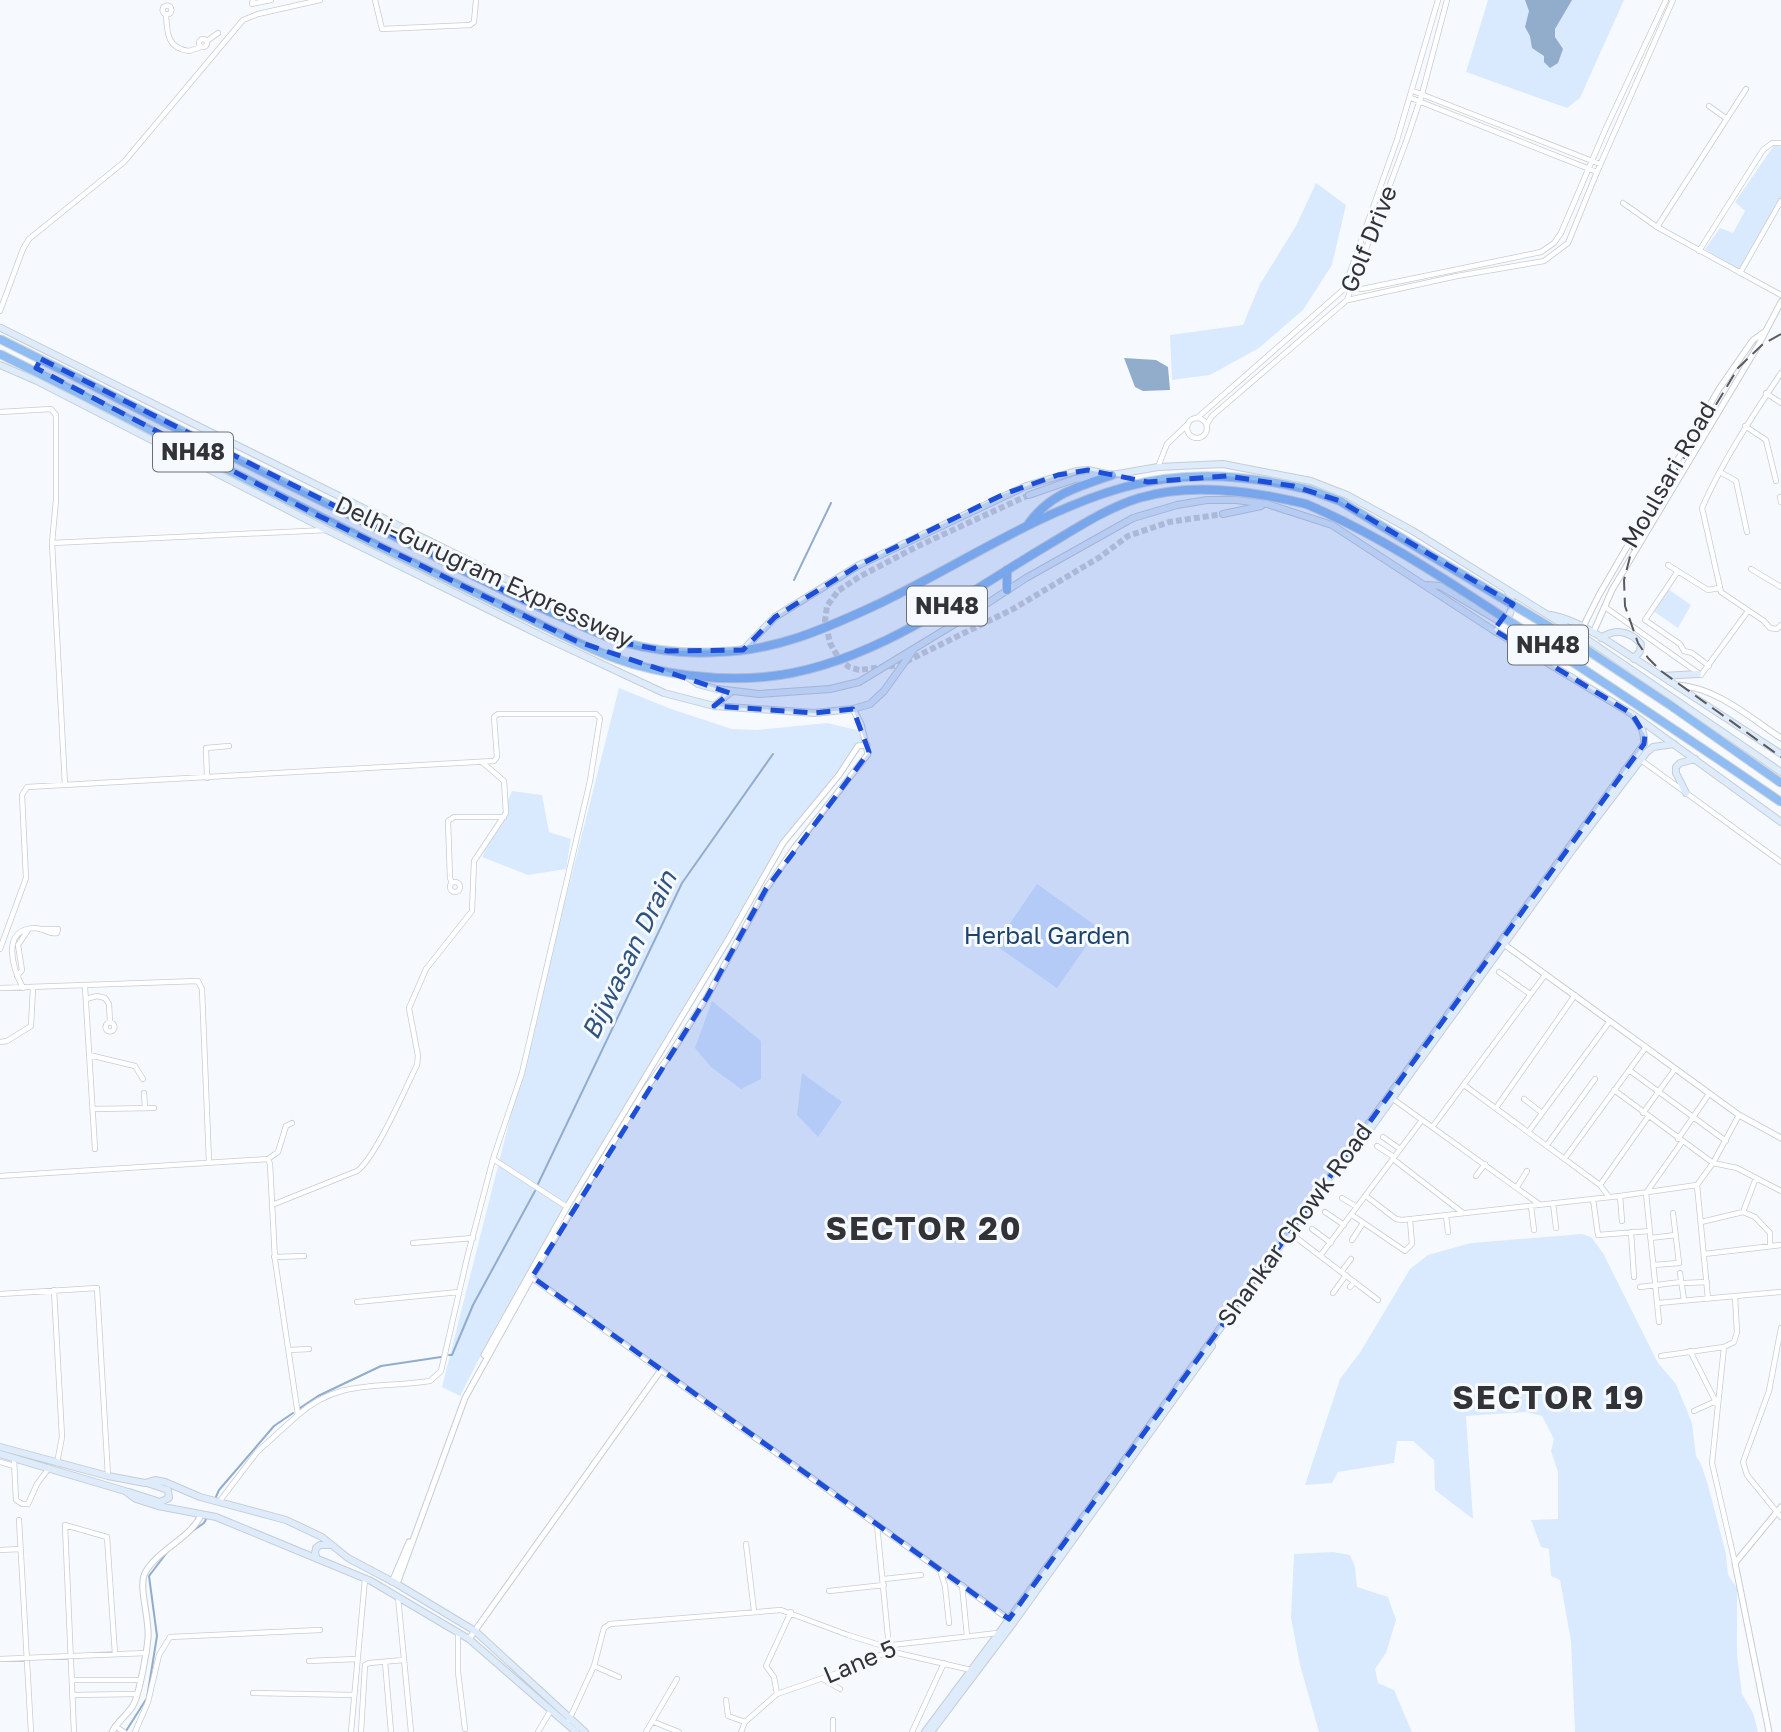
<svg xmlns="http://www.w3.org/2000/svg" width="1781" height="1732" font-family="'Golos Text',sans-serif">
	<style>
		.green { fill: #d9eafe }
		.water { fill: #92accb }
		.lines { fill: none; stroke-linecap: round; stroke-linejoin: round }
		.stream { stroke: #92accb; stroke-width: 2 }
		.secondary-tunnel { stroke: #cfd2d7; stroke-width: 6; stroke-dasharray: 6 3; stroke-linecap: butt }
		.minor-casing { stroke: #c7cdd4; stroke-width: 6 }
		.tertiary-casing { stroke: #c7cdd4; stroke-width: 7 }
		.secondary-casing { stroke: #c7cdd4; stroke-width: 8 }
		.motorway-casing { stroke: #d6d6d7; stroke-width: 10 }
		.minor { stroke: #fff; stroke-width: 4.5 }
		.tertiary { stroke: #fff; stroke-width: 5 }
		.secondary { stroke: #ddebfb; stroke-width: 6 }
		.motorway { stroke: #8fbcf2; stroke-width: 8 }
		.rail { stroke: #595b5f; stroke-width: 2; stroke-dasharray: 14 7; stroke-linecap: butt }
		.motorway-bridge-casing { stroke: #d6d6d7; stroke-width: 10; stroke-linecap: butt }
		.motorway-bridge { stroke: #8fbcf2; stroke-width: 8 }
		.marked { fill: #1d4ed8; fill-opacity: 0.2; stroke: #1d4ed8; stroke-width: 5; stroke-dasharray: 14 9; stroke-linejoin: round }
		.labels { text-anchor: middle; stroke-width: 6; stroke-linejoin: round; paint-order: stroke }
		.shield { fill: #f6faff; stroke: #6c6f72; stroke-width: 2 }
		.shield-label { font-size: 23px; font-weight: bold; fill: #313336 }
		.street-label { font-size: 24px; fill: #313336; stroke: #f6faff }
		.park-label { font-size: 24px; fill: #1d426c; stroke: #f6faff }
		.water-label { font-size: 26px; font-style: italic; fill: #2e537e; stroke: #f6faff }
		.district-label { font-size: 32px; font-weight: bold; letter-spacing: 2px; fill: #313336; stroke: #f6faff }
	</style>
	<rect width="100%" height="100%" fill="#f6faff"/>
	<!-- green -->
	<path class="green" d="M1488,0H1624L1580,98L1567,108L1466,72Z
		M1775,144L1781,147V200L1739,270L1705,249L1720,228L1733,233L1745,211L1735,202Z
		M1316,183L1346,205L1332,265L1303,310L1259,348L1210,375L1172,380L1170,335L1243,325L1260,284L1296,226Z
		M1668,589L1691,605L1678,628L1653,611Z
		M619,688L671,709L732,729L757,730L827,723L857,730L865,743L776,857L732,941L497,1324L460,1396L442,1387Z
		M512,791L542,795L549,832L571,839L566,869L528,875L482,857Z
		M1037,884L1099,928L1057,988L995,945Z
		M712,1001L761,1041V1079L741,1089L711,1067L695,1048Z
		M802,1073L842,1102L818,1137L797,1115Z
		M1582,1234L1591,1237L1603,1253L1658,1363L1676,1384L1692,1423L1696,1456L1701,1464L1708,1485L1726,1554L1728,1575L1737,1588V1654L1742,1694L1753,1713L1758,1732H1575L1571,1641L1560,1580L1551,1576L1549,1549L1541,1547L1531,1520L1558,1519V1472L1551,1451L1554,1439L1542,1416L1526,1412L1466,1416L1473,1519L1435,1490L1434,1460L1413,1441H1397L1394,1463L1338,1472L1332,1483L1305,1485L1340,1379L1361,1351L1410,1269L1428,1255L1471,1243Z
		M1333,1552L1350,1555L1355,1567L1357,1587L1388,1597L1396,1620L1386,1653L1375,1669L1378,1683L1394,1690L1412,1732H1319L1300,1665L1291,1618L1294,1554Z"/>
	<!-- water -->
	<path class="water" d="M1525,0H1572L1555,29V37L1563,49L1558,63L1550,68L1544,62V56L1532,48L1530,36L1525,27L1529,11Z
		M1124,358L1156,360L1168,367L1170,390L1143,391L1135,387Z"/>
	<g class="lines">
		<!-- stream -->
		<path class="stream" d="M794,580L831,503
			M538,1184L682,883L773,754
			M449,1355H452L473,1305L535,1191
			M300,1408L318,1396L381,1366L441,1357
			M215,1499L219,1490L274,1426L293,1413
			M191,1532L204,1523L207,1517
			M126,1731L147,1698L157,1636L149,1576L168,1551"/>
		<!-- secondary-tunnel -->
		<path class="secondary-tunnel" d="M1029,495L916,547L859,577L838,591L827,606L825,621L830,643L839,659L849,667L859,670L899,665L1013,609L1100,557L1128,536L1169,522L1223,514"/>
		<defs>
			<path id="minor" d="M253,0L252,4L256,3
				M375,0L382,29L470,25L474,22L476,0
				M256,3L271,0
				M162.5 10a4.5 4.5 0 1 1 9 0a4.5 4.5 0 1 1-9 0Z
				M166,14C167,33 167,48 189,51L201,47
				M199 43a4 4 0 1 1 8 0a4 4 0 1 1-8 0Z
				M207,41L218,33
				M1413,91L1600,164
				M1411,98L1597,172
				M1709,106L1727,119
				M1623,203L1657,227L1781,295
				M1657,227L1746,89
				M1699,251L1763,150L1772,143H1781
				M1740,273L1781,201
				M1350,288L1362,289L1541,252L1554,243L1561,233L1606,128L1666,0
				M1348,300L1457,276L1544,261L1568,243L1597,172L1673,0
				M0,311L23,249L29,239L124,162L243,20L258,14L320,0
				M1781,373C1752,417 1723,460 1702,508L1721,592L1764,621L1770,628L1777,629L1781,625
				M1766,393L1781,403
				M0,412L51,409L56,415V500L52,543L65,785
				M1187 428a10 10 0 1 1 20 0a10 10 0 1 1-20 0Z
				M1197,418L1344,289L1397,140L1438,0
				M1207,424L1212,416L1347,300L1407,139L1422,94L1447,0
				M1745,426L1766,440L1776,481
				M1158,467L1167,444L1187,425
				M1720,472L1736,481L1747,532
				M1780,497L1781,502
				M52,543L327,530
				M1668,565L1708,590L1719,588
				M1751,569L1781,587
				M1678,571L1645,620L1680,644L1684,651L1692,653L1709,666
				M1605,607L1701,675L1748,611
				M1641,760L1781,862
				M207,778L206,748L229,746
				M450 887a5 5 0 1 1 10 0a5 5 0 1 1-10 0Z
				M452,883L450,878L448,821L454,817H504
				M0,949L26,878L22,795L27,787L494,761L497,757L494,717L498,714H596L600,718L590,781L522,1073L493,1159L467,1258L441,1371L430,1381C379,1389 340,1378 298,1415
				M1499,972L1530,994
				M17,976L22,970L18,945L28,930
				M85,987L95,1149
				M0,988L198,981L202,989L209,1162
				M23,988C13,969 0,929 35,928C44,928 48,935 57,933L58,929H41
				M86,999L97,996L105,998L109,1004L110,1022
				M105.5 1027a4.5 4.5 0 1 1 9 0a4.5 4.5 0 1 1-9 0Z
				M0,1042L7,1041L31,1026L33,988
				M89,1055L135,1066L143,1079
				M1629,1070L1726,1141
				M1464,1085L1600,1185L1609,1197
				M1614,1090L1713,1163L1737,1168L1781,1191
				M144,1093L145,1108
				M1393,1099L1539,1204
				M1524,1099L1542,1113
				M1496,1108L1575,995
				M93,1109L154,1108
				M1643,1113L1675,1069
				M1433,1126L1545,975
				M1529,1131L1610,1021
				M1383,1137L1400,1149
				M1678,1139L1709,1094
				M1547,1145L1595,1079
				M1377,1146L1394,1157
				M1565,1158L1646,1047
				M268,1159L278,1152L286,1126L292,1123
				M493,1159L567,1207
				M1393,1159L1463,1213
				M0,1176L268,1159L270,1164L275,1260L298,1415L257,1452L219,1502
				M1476,1176L1485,1164
				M1600,1185L1648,1117
				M1697,1185L1708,1299
				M1517,1187L1527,1171
				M1366,1196L1396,1219L1402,1220L1620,1196L1697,1185L1713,1163L1739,1115
				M1620,1196L1622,1221
				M1342,1198L1357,1207
				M1593,1199L1598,1235L1650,1231
				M1553,1203L1556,1228
				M272,1205L357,1171C375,1159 406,1087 417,1065L418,1056L409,1008L426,969L472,911L474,861L506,813L504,781L482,762
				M1531,1206L1534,1230
				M1325,1212L1344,1225
				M1743,1212L1756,1178
				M1352,1215L1405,1251L1412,1244L1410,1220
				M1446,1216L1448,1232
				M1701,1222L1743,1212L1755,1217L1770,1233V1246
				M1312,1229L1331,1243
				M1631,1232L1634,1277
				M1290,1233L1378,1300
				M1650,1238L1676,1235
				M1352,1240L1363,1223
				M413,1243L473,1238
				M1704,1254L1781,1245
				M1320,1256L1422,1120
				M274,1257L304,1256
				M1654,1265L1679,1263L1673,1213
				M1341,1272L1351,1259
				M1680,1273L1684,1300
				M1685,1283L1707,1282
				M1350,1287L1354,1282
				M1640,1287L1681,1282
				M54,1290L62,1437L57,1463
				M1333,1293L1346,1275
				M0,1294L97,1288L108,1476
				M357,1302L459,1292
				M1658,1303L1781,1292
				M1659,1322L1646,1193L1682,1142
				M1781,1328L1769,1391L1743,1462L1747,1475L1781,1517
				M1724,1347L1712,1463L1735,1563
				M289,1350L309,1349
				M1690,1351L1718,1406
				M1661,1356L1724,1347L1734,1342L1737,1332L1735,1296
				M1694,1411L1716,1401
				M14,1460L16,1500L22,1504H28L37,1484L49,1468
				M0,1462L14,1466
				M19,1520L31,1732
				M877,1525L889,1647
				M746,1544L754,1611
				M0,1550L20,1549
				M940,1570L945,1586L949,1623
				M884,1579L921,1575
				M962,1585L967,1636
				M829,1591L884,1585
				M398,1597L411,1732
				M458,1632V1672L465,1729
				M0,1659L146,1653
				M309,1661L357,1659
				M385,1662L391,1732
				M594,1666L619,1677
				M823,1679L840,1689
				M73,1680H139
				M253,1693L354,1695
				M777,1694L774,1677L766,1666L791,1612
				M73,1695L136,1694
				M726,1700L728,1716L745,1722
				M569,1720L594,1666L604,1628L610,1624L781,1610L848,1635L883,1646L998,1633
				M654,1722L679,1732
				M115,1726L124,1732
				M74,1732L65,1525L107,1537L115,1654
				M135,1732L148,1702L159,1655L170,1637L320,1630
				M351,1732L365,1579
				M361,1732L365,1665L369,1663L404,1660
				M538,1732L551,1710
				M646,1732L677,1679
				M741,1732L745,1722L777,1694L849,1669L889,1651L971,1670
				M833,1732V1720
				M912,1732L944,1663"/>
			<path id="tertiary" d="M1583,627L1599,595L1719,389L1753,340L1763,333
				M1593,633L1612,590L1759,344L1781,302
				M1678,685C1717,688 1749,717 1781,738
				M1505,945L1739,1115L1781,1138
				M531,1277L1010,1620
				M484,1355L567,1207L729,938L783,843L839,775L858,746L867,745
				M392,1582L409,1542
				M397,1584L465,1398L532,1277L644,1091L670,1055L707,997L766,889L795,847L868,754L861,724L853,709
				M469,1639L661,1370
				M112,1732C117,1722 126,1716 132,1707C139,1698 147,1650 148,1638C150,1620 138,1587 145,1573C158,1549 191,1538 201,1515
				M1769,1732L1735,1563L1781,1507"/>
			<path id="secondary" d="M1,328L512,582L525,600
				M0,365L37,381L327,530L546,638L664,693L714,706L814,713L853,709L870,704L884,691L914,649
				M1029,495L1075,479L1103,475
				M1223,514L1261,506
				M1427,585L1440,586L1499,621C1513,618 1515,603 1508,592
				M1551,615C1582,621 1611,644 1637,660C1685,691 1733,723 1781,754
				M1601,638C1615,628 1630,631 1641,644L1640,651L1634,659
				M743,650L775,617L859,565L1026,486L1076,471L1088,470L1112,475L1158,467L1223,464L1311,481L1347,495L1413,531L1588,640L1781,772
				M686,676L698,684L717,689L759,694L830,689L859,682L971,614L1026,578L1133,518L1177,505L1207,500H1236L1267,504L1332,525L1493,630L1632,714L1781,822
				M1662,676L1698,674
				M714,706L731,692
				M1686,793L1676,773V767L1680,763L1695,759
				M1371,1128L1573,849L1646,753L1653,747L1674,744
				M0,1447L108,1476L145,1483L155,1480L165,1482L200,1497L286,1520L322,1537L348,1558L397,1584L475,1631L585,1732
				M0,1454L125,1491L136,1499L158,1506L216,1517L371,1581L469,1639L576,1732
				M129,1492L160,1502L169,1498L168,1490L147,1483
				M317,1559L315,1553L316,1548L320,1545H330
				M925,1732L999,1633L1644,744C1645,731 1640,724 1632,714
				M931,1732L1014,1622L1212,1346"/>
			<path id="motorway" d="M78,378C178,429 277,480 377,528C440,558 500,591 564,618C584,626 605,638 626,643C656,651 688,654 719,652C774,651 822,630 872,607C956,568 1035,512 1125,487C1186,470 1250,475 1310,490
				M72,390C176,443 280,497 385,549C428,570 470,590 513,611C547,627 581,646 617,659C662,675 717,681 764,677C865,668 958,599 1043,548C1072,531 1106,508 1139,498C1192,482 1253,491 1306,504
				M355,518L376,514
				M1029,523C1051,493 1079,487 1112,475
				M1007,590V570"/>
		</defs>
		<!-- minor casing -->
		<use href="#minor" class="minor-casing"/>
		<!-- tertiary casing -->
		<use href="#tertiary" class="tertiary-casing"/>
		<!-- secondary casing -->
		<use href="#secondary" class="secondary-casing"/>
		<!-- motorway casing -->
		<use href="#motorway" class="motorway-casing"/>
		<!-- minor -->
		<use href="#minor" class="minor"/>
		<!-- tertiary -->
		<use href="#tertiary" class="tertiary"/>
		<!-- secondary -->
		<use href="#secondary" class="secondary"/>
		<!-- motorway -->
		<use href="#motorway" class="motorway"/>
		<!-- rail -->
		<path class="rail" d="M1781,334L1763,344L1738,368L1634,541L1624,580L1625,606L1638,643L1648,658L1661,671L1781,757"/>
		<defs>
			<path id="motorway-bridge" d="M0,339L78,378
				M0,354L72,390
				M1310,490L1340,501L1575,642L1670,705L1781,783
				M1306,504C1375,533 1440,576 1503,617C1597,677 1689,739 1781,802"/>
		</defs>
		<!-- motorway-bridge casing -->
		<use href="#motorway-bridge" class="motorway-bridge-casing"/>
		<!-- motorway-bridge -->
		<use href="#motorway-bridge" class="motorway-bridge"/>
	</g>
	<!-- marked area -->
	<path class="marked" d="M41,359L527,602L624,643L668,651L743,650L775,617L859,565L1004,494L1058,475L1088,470L1148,482L1227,476L1293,486L1340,501L1513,604L1494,630L1632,714L1645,735L1644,744L1009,1619L532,1277L707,997L766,889L869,752L853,709L814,713L714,706L730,693L576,641L315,514L36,368Z"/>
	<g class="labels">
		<!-- shield labels -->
		<g class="shield">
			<rect x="153" y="432.5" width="80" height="39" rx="5"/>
			<rect x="907" y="586.5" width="80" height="39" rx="5"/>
			<rect x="1508" y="625.5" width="80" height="39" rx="5"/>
		</g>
		<g class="shield-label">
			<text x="193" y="460">NH48</text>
			<text x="947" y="614">NH48</text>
			<text x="1548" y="653">NH48</text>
		</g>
		<!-- street labels -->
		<g class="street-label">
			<text transform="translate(1369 239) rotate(-68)" y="8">Golf Drive</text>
			<text transform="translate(1669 475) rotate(-60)" y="8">Moulsari Road</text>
			<text transform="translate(484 572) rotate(25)" y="8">Delhi-Gurugram Expressway</text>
			<text transform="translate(1295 1225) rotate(-54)" y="8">Shankar Chowk Road</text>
			<text transform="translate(860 1662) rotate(-23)" y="8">Lane 5</text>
		</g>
		<!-- park labels -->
		<g class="park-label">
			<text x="1047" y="944">Herbal Garden</text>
		</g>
		<!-- water labels -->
		<g class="water-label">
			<text transform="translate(629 955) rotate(-64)" y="9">Bijwasan Drain</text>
		</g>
		<!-- district labels -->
		<g class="district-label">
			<text x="924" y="1240">SECTOR 20</text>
			<text x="1549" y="1409">SECTOR 19</text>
		</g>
	</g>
</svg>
